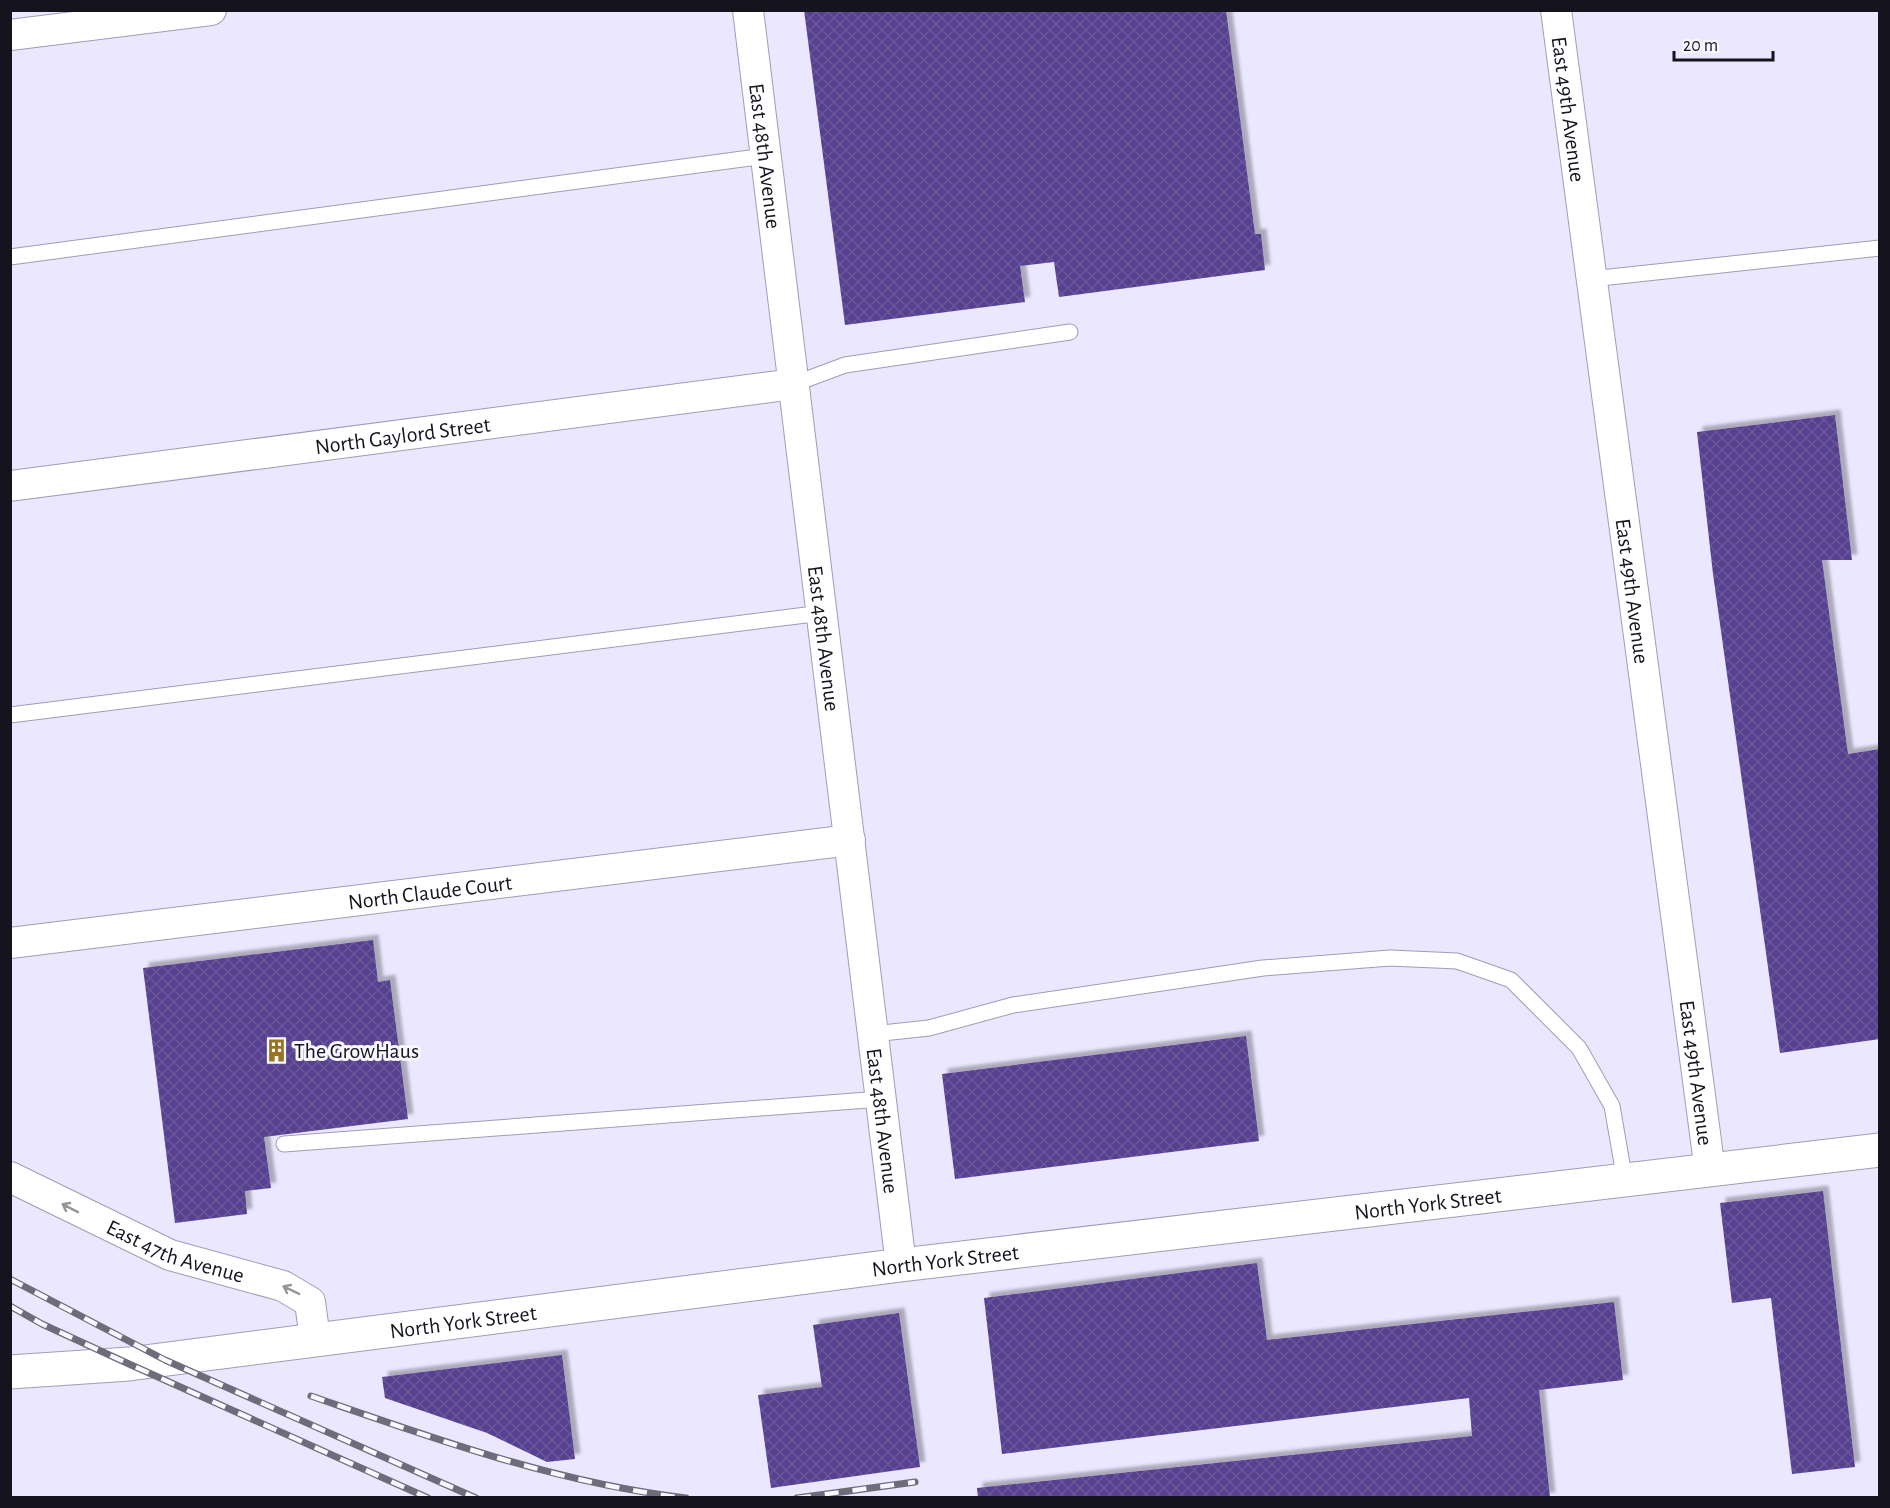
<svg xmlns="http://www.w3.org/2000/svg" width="1890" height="1508" font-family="'Alegreya Sans',sans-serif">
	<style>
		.building { fill: url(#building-cross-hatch); filter: url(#shadow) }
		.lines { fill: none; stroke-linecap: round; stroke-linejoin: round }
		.lane-casing { stroke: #a19cb7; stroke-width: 17 }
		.street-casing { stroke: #a19cb7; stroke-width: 32 }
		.secondary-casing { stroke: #a19cb7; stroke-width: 35 }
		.lane { stroke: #fff; stroke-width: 15 }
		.street { stroke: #fff; stroke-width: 30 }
		.secondary { stroke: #fff; stroke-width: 33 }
		.rail-casing { stroke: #6e6b7b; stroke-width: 7 }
		.rail { stroke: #f8f7fd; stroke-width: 4.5; stroke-dasharray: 14; stroke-linecap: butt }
		.oneway { stroke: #969599 }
		.labels { text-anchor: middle; stroke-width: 6; stroke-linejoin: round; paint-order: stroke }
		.street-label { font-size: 22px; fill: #15131d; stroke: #f8f7fd }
		.poi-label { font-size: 22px; fill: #15131d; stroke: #f8f7fd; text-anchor: start }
	</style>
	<defs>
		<pattern id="building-cross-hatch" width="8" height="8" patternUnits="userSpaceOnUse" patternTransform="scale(1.5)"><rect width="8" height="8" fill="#573f90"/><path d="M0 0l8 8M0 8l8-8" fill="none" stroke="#6b5799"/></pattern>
		<filter id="shadow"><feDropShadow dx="5.5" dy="-5.5" stdDeviation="1.5" flood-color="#0004"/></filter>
	</defs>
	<rect width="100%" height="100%" fill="#ebe7fe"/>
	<!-- building -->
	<path class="building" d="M804,10H1226L1255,234H1261L1265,270L1059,297L1054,262L1020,266L1025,302L845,325Z
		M1835,415L1852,560H1822L1848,754L1880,749V1039L1780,1053L1713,574L1697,432Z
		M373,940L378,982L390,980L408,1119L264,1137L271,1188L245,1191L247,1214L175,1223L143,968Z
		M1246,1036L1259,1141L955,1179L942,1074Z
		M1823,1191L1855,1467L1792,1474L1771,1298L1732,1303L1720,1203Z
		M1257,1263L1267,1340L1614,1302L1623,1380L1539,1390L1550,1498H978L977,1488L1472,1436L1469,1398L1002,1454L984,1298Z
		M899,1313L920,1467L771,1488L758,1395L822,1387L813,1325Z
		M562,1355L575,1459L547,1462L487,1433L385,1398L382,1377Z"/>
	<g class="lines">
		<defs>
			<path id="lane" d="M10,257L765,156
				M1591,279L1880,248
				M794,384L845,365L1070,332
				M10,715L822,613
				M873,1034L929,1028L1013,1005L1263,968L1390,958L1457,961L1511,980L1579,1048L1612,1106L1625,1181
				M284,1144L881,1099"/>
			<g id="street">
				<path id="s1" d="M748,10L901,1265"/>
				<path id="s2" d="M1556,10L1710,1171"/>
				<path d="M10,35L211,10"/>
				<path id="s3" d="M10,486L794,384"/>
				<path id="s4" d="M10,943L850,840"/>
				<path id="s5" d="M10,1177L170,1255L283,1286L310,1302L315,1339"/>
			</g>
			<g id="secondary">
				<path id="s6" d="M10,1372L129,1364L901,1265L1880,1150"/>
			</g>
		</defs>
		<!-- lane casing -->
		<use href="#lane" class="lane-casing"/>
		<!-- street casing -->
		<use href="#street" class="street-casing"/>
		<!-- secondary casing -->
		<use href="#secondary" class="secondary-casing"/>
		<!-- lane -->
		<use href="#lane" class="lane"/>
		<!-- street -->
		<use href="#street" class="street"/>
		<!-- secondary -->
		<use href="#secondary" class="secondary"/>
		<defs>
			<path id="rail" d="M10,1279L165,1360L476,1498
				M10,1306L42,1324L129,1364L428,1498
				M311,1396C433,1438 556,1483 686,1498
				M797,1498L915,1482"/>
		</defs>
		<!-- rail casing -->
		<use href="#rail" class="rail-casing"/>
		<!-- rail -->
		<use href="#rail" class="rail"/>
	</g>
	<!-- one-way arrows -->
	<defs><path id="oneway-shaft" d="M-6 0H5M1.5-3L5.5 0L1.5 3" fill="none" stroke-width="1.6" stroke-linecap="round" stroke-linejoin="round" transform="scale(1.5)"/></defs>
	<g class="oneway">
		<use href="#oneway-shaft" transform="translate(70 1208) rotate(-153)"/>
		<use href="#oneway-shaft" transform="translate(291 1290) rotate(-154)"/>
	</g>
	<!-- icons -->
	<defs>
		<symbol id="building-bare" viewBox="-9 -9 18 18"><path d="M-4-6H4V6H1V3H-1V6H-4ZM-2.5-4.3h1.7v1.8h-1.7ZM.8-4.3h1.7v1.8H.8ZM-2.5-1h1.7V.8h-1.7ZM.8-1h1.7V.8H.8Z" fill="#98741e" stroke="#f8f7fd" stroke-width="2.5" paint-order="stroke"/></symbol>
	</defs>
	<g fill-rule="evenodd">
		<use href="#building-bare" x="260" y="1034" width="33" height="33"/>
	</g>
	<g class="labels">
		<!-- street labels -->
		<g class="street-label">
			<text dy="8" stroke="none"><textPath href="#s2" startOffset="100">East 49th Avenue</textPath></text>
			<text dy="8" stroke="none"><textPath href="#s1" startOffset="147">East 48th Avenue</textPath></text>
			<text dy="8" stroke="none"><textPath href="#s3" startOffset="396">North Gaylord Street</textPath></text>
			<text dy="8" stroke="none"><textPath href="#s2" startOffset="586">East 49th Avenue</textPath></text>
			<text dy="8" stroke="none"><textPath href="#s1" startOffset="633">East 48th Avenue</textPath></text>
			<text dy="8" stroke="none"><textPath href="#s4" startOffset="423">North Claude Court</textPath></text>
			<text dy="8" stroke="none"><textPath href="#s2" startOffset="1072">East 49th Avenue</textPath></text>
			<text dy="8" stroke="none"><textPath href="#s1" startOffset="1119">East 48th Avenue</textPath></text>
			<text dy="8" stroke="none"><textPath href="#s6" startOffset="1428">North York Street</textPath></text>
			<text dy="8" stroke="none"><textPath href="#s5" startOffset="182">East 47th Avenue</textPath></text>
			<text dy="8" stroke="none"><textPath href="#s6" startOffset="942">North York Street</textPath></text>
			<text dy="8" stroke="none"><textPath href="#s6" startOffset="456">North York Street</textPath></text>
		</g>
		<!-- poi labels -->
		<g class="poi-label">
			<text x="294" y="1058">The GrowHaus</text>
		</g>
	</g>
	<!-- border -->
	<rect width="1890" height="1508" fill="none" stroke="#15131d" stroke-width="24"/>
	<!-- scale -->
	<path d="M1674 51v9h99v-9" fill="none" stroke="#15131d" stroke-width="3"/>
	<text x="1683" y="51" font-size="18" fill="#15131d" stroke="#f8f7fd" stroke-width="4.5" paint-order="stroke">20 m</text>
</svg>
